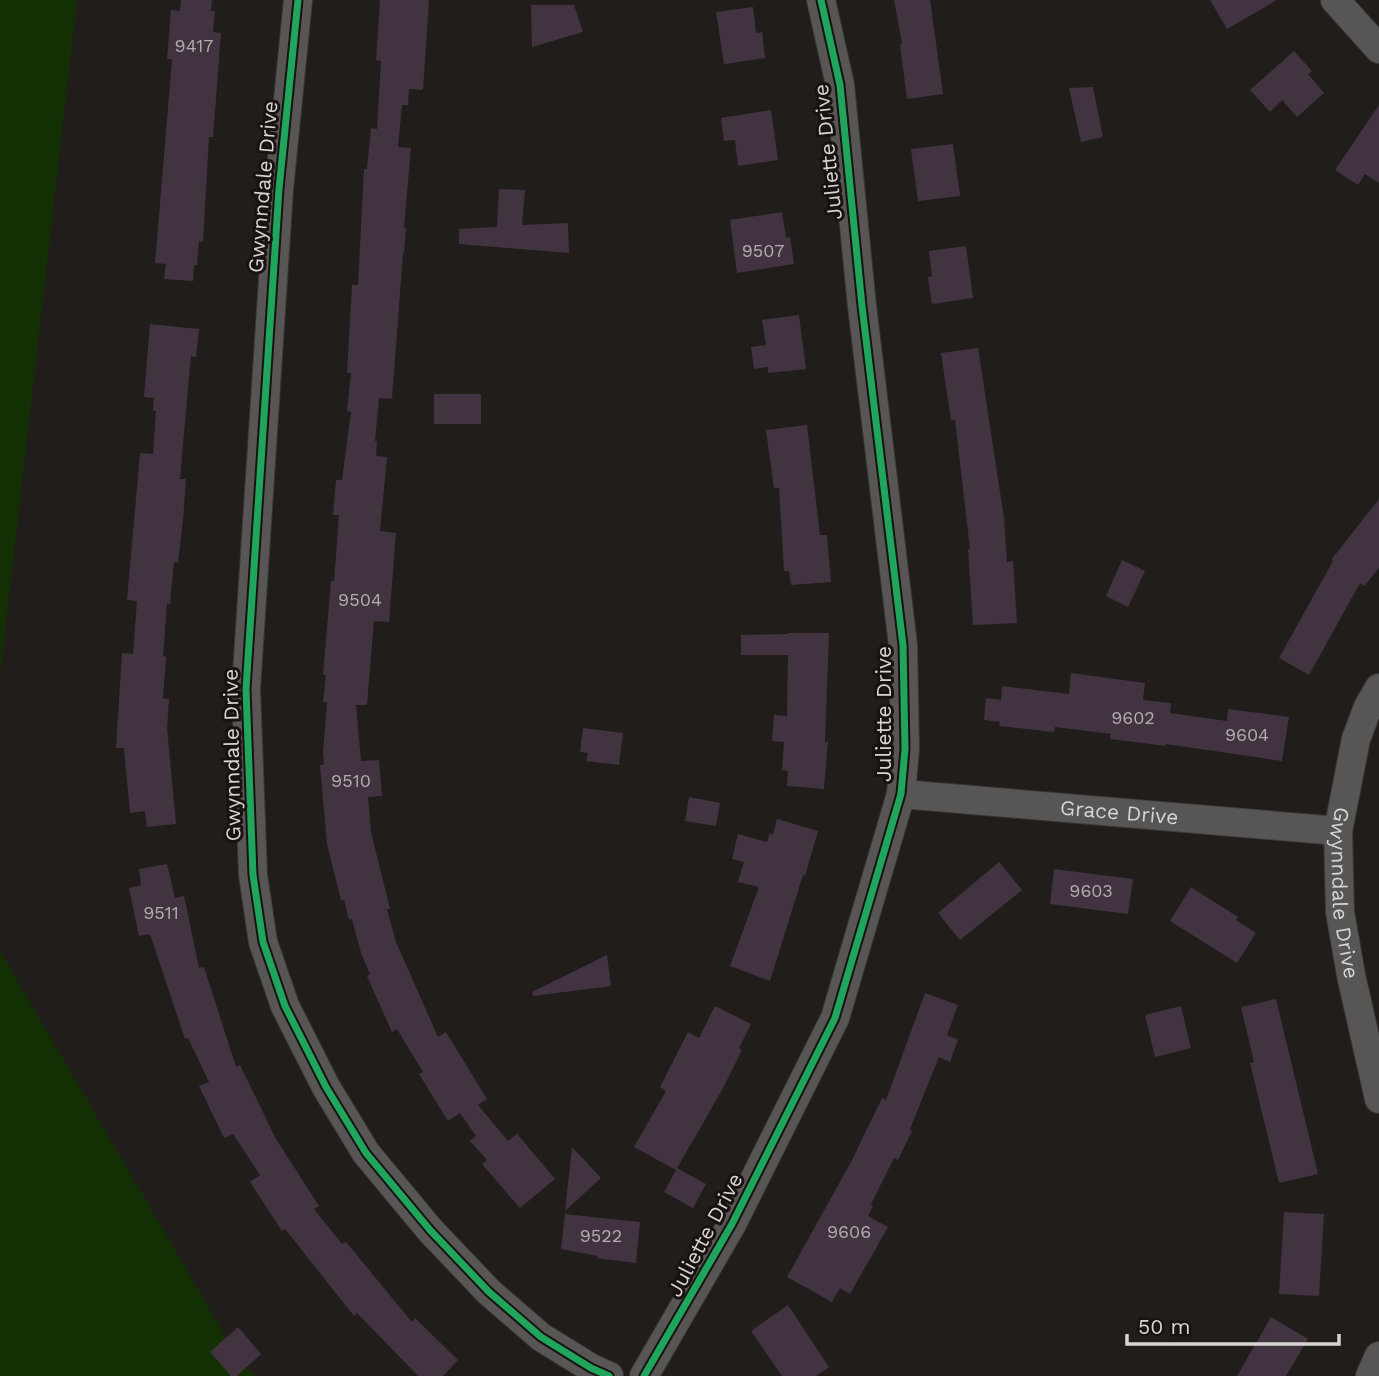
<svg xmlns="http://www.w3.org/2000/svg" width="1379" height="1376" font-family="'Work Sans',sans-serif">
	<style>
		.green { fill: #123004 }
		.building { fill: #413440 }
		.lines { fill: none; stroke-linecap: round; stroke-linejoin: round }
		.minor-casing { stroke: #3a3837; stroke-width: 30 }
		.minor { stroke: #585655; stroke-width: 28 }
		.cycleway-casing { stroke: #181311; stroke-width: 11 }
		.cycleway { stroke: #20a55d; stroke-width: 7 }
		.labels { text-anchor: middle; stroke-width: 6; stroke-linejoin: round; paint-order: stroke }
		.number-label { font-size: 18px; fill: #b2acae }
		.street-label { font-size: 21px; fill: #d7d4d2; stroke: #181311 }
	</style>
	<rect width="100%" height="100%" fill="#201d1b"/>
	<!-- green -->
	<path class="green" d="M0,0H77L0,675Z
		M0,951L241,1363L256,1376H0Z"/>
	<!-- building -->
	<path class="building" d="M181,0H212L211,11H215L213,32L221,33L213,137H209L203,242L199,241L197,265H194L193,281L164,279L166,264L155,263L172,59H167L171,10L180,11Z
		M380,0H429L423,90L409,89L408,105H402L398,147L411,148L404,228H406L404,253H403L392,399L379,398L375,441H377L376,456L387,457L380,531L396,533L389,622L374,621L367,705H356L361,761L379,760L382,796L368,797L371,832L390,909H387L396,942L438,1037L446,1032L487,1099L478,1105L508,1141L517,1134L555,1179L520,1208L482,1164L487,1160L470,1141L476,1136L460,1113L448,1121L419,1074L423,1072L397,1029L392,1032L367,976L370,974L361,953L352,919L349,920L344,900H341L327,844L320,765H324L323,752L327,702H323L326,675H323L331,581H334L339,515H333L336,480H342L351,412L347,411L351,373H347L352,285H358L364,169H367L371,128L377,129L381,61L376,60Z
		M894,0H930L943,94L907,99L900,45L902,44Z
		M1210,0H1277L1227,29Z
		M531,5H574L583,32L532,47Z
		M753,7L756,33L762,32L765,58L724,64L716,12Z
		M1294,51L1312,71L1308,74L1324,93L1297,117L1282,100L1270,112L1250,90Z
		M1093,87L1103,137L1081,142L1069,88Z
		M1379,105V183L1365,174L1358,185L1335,170Z
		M771,110L778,160L738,166L735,140L724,141L721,118Z
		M953,144L960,196L918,201L911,149Z
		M499,189L525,190L522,225L568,223L569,253L459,244V229L497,227Z
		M782,212L786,238L790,237L794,264L737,273L730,220Z
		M966,246L973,298L932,304L928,277L932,276L929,251Z
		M799,315L806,369L768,373V367L754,369L751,347L766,345L762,320Z
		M150,324L199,329L196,357L191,356L185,422L180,479H186L183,520L178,563L174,562L170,604L167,603L163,656L166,657L163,698L169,699L167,728L176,824L147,827L145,811L130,813L124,748H116L122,653L133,654L137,601L127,600L140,453L153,454L156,411H153L154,398L144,397Z
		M978,348L1004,518L1007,562L1013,561L1017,623L973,625L968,549H970L955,420H951L941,353Z
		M434,394H481V424H434Z
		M807,425L820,535H827L831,582L791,585L789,571H784L779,488H774L766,430Z
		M1379,499V568L1364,586L1360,583L1309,675L1279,658L1333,561L1331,560Z
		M1122,560L1145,571L1128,607L1106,596Z
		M788,633H829L825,742H828L824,789L787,786L788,771L782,770L784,742L772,741L774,715L787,716L788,655H741V635L788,634Z
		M1071,673L1145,683L1143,700L1171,703L1170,713L1227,721L1228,709L1289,717L1282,761L1166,744V746L1110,739L1111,734L1055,727L1054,732L999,726L1000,722L984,720L986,698L1001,700L1002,686L1069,694Z
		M583,728L623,733L619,765L586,761L588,753L580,752Z
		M689,797L720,803L716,826L685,821Z
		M777,819L818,831L805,876L803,875L770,981L730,966L759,887L738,882L744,862L732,859L738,834L767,842L770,833L773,835Z
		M999,862L1022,890L960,940L938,913Z
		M167,864L175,898L184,896L199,968L204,967L236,1067L240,1065L276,1139L319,1206L314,1209L342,1244L346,1242L412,1322L415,1318L458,1360L443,1376H418L357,1313L354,1316L285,1229L282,1231L250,1182L260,1175L233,1134L224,1138L199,1086L209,1082L188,1038L185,1039L150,934L139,936L129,888L141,885L139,869Z
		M1054,869L1133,879L1128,914L1050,904Z
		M1191,887L1238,917L1236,920L1256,933L1237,963L1170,921Z
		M607,955L611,986L533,996L532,992Z
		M925,993L958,1005L947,1035L958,1040L950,1062L939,1057L910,1129L912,1131L898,1160L894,1158L871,1204L873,1206L868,1216L888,1227L850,1294L840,1288L832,1302L787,1277L851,1162L882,1098L886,1100Z
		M1276,999L1318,1174L1279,1183L1250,1063L1254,1062L1241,1007Z
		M715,1006L751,1024L739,1048L742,1050L722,1090L676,1170L634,1147L666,1091L660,1087L688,1032L699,1038Z
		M1181,1006L1191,1048L1155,1057L1145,1015Z
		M572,1147L601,1178L565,1211Z
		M677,1168L706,1184L693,1208L664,1192Z
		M1284,1212L1324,1214L1319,1296L1279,1294Z
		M565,1214L640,1222L636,1263L597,1258L598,1256L561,1249Z
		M788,1305L829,1367L816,1376H782L751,1331Z
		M1271,1317L1308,1339L1286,1376H1237Z
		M238,1327L261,1354L237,1376H231L210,1352Z"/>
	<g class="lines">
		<defs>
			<g id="minor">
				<path d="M298,0L279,189L246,689L253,875L263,942L285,1006L326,1087L366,1153L430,1230L489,1292L541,1337L591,1368L609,1376"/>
				<path d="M1335,0L1379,49"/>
				<path id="s1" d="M1379,688L1368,707L1356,739L1338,831L1340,912L1351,975L1379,1099"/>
				<path id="s2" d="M901,794L1338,831"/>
				<path d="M644,1376L732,1224L835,1018L901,794L905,749L903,645L862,306L840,85L821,0"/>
				<path d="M1370,1376L1379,1356"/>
			</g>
		</defs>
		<!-- minor casing -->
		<use href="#minor" class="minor-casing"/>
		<!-- minor -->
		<use href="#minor" class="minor"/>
		<defs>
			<path id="cycleway" d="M298,0L279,189L246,689L253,875L263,942L285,1006L326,1087L366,1153L430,1230L489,1292L541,1337L591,1368L609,1376
				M644,1376L732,1224L835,1018L901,794L905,749L903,645L862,306L840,85L821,0"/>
		</defs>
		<!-- cycleway casing -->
		<use href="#cycleway" class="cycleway-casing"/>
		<!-- cycleway -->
		<use href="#cycleway" class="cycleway"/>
	</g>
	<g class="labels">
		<!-- number labels -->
		<g class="number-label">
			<text x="194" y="52">9417</text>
			<text x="763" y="257">9507</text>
			<text x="360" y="606">9504</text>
			<text x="1133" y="724">9602</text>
			<text x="1247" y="741">9604</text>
			<text x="351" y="787">9510</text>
			<text x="1091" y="897">9603</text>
			<text x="161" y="919">9511</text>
			<text x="849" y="1238">9606</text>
			<text x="601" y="1242">9522</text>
		</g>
		<!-- street labels -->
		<g class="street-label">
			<text transform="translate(828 152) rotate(-96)" y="7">Juliette Drive</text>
			<text transform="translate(263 187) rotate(-85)" y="7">Gwynndale Drive</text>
			<text transform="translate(884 714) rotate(-90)" y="7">Juliette Drive</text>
			<text transform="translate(232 755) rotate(-91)" y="7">Gwynndale Drive</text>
			<text dy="7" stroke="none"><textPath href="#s2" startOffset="219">Grace Drive</textPath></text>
			<text dy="7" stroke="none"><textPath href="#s1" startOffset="212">Gwynndale Drive</textPath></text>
			<text transform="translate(705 1235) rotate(-62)" y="7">Juliette Drive</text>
		</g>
	</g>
	<!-- scale -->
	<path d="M1127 1334v10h212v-10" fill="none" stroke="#d7d4d2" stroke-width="3.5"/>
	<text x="1138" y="1334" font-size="21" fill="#d7d4d2" stroke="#181311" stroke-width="5" paint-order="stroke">50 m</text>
</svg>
